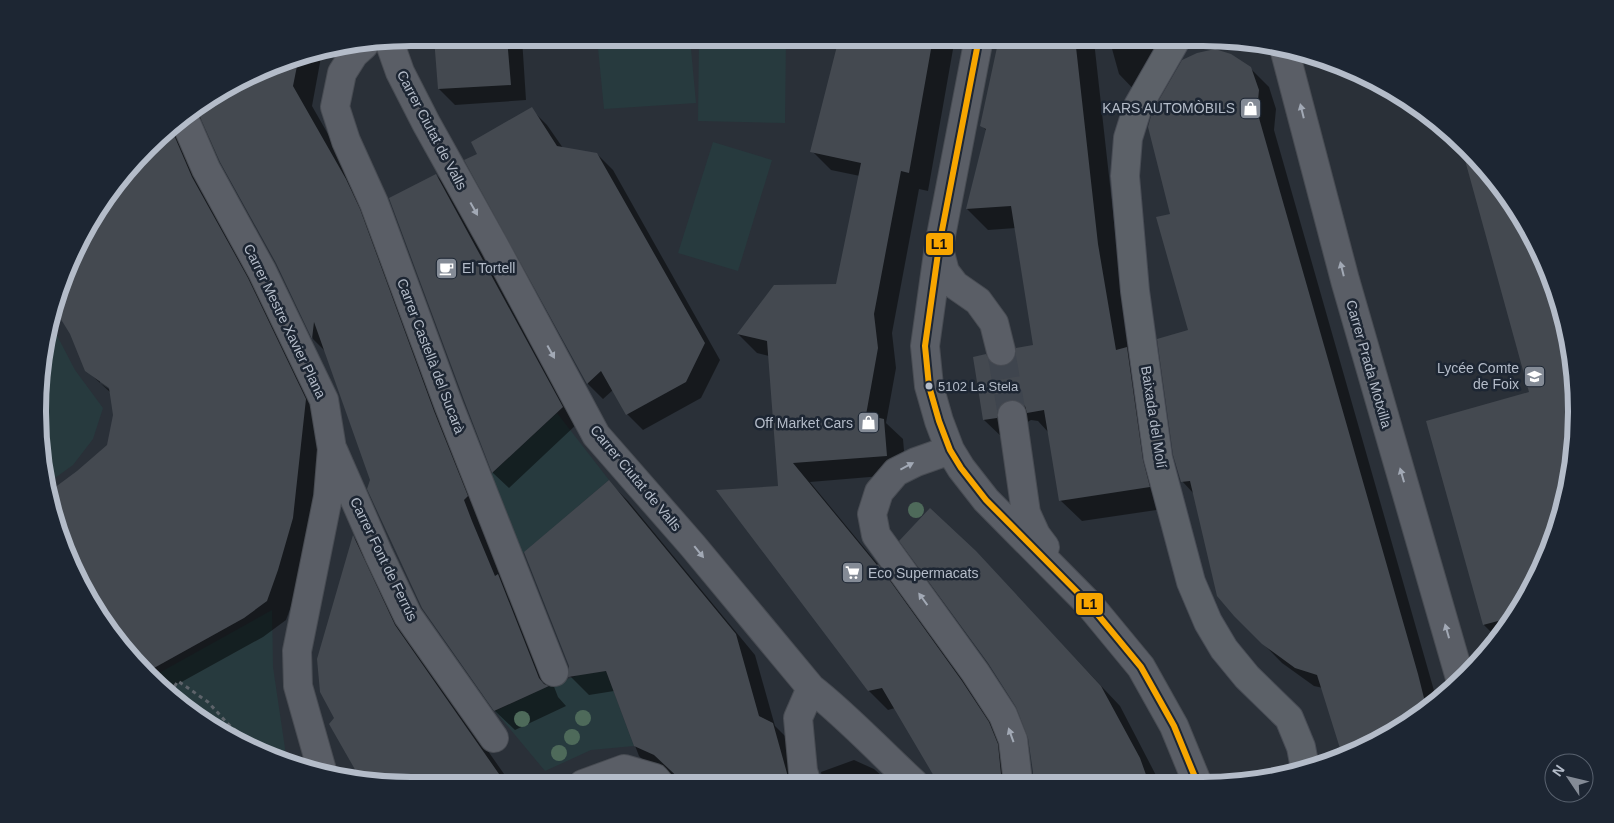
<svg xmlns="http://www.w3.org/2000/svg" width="1614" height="823" font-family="Arial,sans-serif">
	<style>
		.green { fill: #273a3e }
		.shadow { fill: #0007; fill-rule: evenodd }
		.building { fill: #444950 }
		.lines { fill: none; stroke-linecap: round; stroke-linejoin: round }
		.minor-tunnel { stroke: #3f454e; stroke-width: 28; stroke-dasharray: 28 14; stroke-linecap: butt }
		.minor-casing { stroke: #484c53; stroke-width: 30 }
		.major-casing { stroke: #484c55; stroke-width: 30 }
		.path { stroke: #5d636a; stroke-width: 3; stroke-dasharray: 4 4; stroke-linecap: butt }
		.minor { stroke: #5a5e66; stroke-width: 28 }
		.major { stroke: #5c6168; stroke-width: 28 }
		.bus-1-casing { stroke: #1d2633; stroke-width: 10 }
		.bus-1 { stroke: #f7a600; stroke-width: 6 }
		.tree { fill: #4e6a5a }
		.oneway { fill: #a2a9b5 }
		.bus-dot { fill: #b4bcc9; stroke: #1d2633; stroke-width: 2 }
		.labels { text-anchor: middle; stroke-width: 5; stroke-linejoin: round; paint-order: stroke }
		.bus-label { font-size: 13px; fill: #b4bcc9; stroke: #1d2633; text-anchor: start }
		.poi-label { font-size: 14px; fill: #b4bcc9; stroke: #1d2633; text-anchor: end }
		.street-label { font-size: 14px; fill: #b4bcc9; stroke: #1d2633 }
		.rim { fill: none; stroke: #b4bcc9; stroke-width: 6 }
		.line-badge { stroke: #1d2633; stroke-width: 2 }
		.pale-badge-label { font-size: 14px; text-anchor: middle; font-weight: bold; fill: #111 }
	</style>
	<rect width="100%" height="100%" fill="#2a3038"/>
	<!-- green -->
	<path class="green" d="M597,38H690L696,103L604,109Z
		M699,38H786L785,123L698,121Z
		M713,142L772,160L738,271L678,253Z
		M50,322L75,370L103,408L93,439L73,465L48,483L41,460L45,338Z
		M557,413L609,480L521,555L490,475Z
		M272,610L273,667L287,762L246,747L150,678Z
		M606,671L634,746L591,750L545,771L495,711L542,689L578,675Z"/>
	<!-- shadow -->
	<path class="shadow" d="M436,38H522L526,100L455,105L439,89Z
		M841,38H955L928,191L919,189L892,333L896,368L886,423L903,439L906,474L810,482L885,573L896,584L981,701L1007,742V783H940L895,708L888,710L869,691L779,488L769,356L757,353L738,334L837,285L860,176L831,170L812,151Z
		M1000,38H1108L1094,41L1119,266L1170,508L1082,521L1060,500L1049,433L1038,421L1031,420L1024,424L1006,441L984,420L975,358L985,356L997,367H1005L1034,346L1016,228L988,230L967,209L987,131L982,126Z
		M1109,38H1173L1139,95L1119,74Z
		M322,52L312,106L365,199L558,697L566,706L515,730L495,711L423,607L371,480L325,351L313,339L277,263L203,120H197L325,419L312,538L297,590L286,620L263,637L167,690L147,676L76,577L78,472L108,445L114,415L111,393L86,370L71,333L54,306L66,268L100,204L184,115L291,57ZM100,380L115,390L113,392L100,383Z
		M1250,68L1269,87L1276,109L1274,130L1437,701L1430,708L1344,757L1323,688L1314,686L1282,663L1235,615L1194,494L1182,481L1189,331L1171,214Z
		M531,109L547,125L563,148L597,154L613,170L720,360L701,398L643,430L627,414L613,390L603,399L588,384L466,160L479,154Z
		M1483,165L1526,224L1557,291L1573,362L1576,436L1564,508L1538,577L1496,642L1494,635L1484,625L1531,392Z
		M436,175L452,191L578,423L509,488L493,473L465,400Z
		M609,482L628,501L755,655L775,726L792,743L803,784H676L677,781L658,775L639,756L614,691L589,695L570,676Z
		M354,538L372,556L414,645L511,784L387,785L348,778L358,772L335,718Z
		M994,572L1120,706L1160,783H1033L1034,772L1030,738Z
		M854,760L874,769L890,783H823L821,772Z"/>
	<!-- building -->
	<path class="building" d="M434,38H507L511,85L438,89Z
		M839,38H933L909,173L901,171L874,314L878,348L866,415L884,419L887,456L793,463L877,565L878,564L962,681L989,722L998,744L1001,774V783H938L882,688L868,691L716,490L778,486L767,341L737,334L774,285L836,284L861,163L810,152Z
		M999,38H1075L1098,244L1116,350L1127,347L1143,460L1150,487L1059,501L1044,410L1027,413L1025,406L1018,401L1009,400L1003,402L998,409L997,418L983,420L973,357L986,354L990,362L997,366H1004L1012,362L1016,355V348L1033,345L1011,206L966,209L986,129L980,126Z
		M1215,49L1231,54L1251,67L1259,90L1257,111L1418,674L1427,710L1343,758L1317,675L1295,668L1262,644L1234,616L1217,596L1190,481L1181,482L1173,455L1157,339L1188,330L1156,217L1170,214L1148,127L1152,112L1182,60L1197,53Z
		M299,56L293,86L346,179L360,209L434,411L468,496L464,500L472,521L495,576L498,574L539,678L544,684L549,686L494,711L422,608L367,489L370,480L314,322L312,339L276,263L220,162L196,108L291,57Z
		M532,107L557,146L597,153L705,343L686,382L626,415L601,371L587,384L464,160L477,154L471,142Z
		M171,128L192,177L248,278L306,399L293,518L278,570L267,601L244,618L145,673L76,577L50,491L77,471L107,445L113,415L109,388L85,371L70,334L54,308L66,268L100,204Z
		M1460,142L1484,165L1526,224L1557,291L1573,362L1576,436L1564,508L1538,576L1513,617L1483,625L1426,421L1529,392Z
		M436,174L563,407L492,473L464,400L389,198Z
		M609,480L736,634L759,716L773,723L790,784H685L654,755L634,746L606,671L568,677L569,666L524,552Z
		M930,508L976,551L1101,686L1140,758L1149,783H1032L1033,772L1028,738L1016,707L988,663L899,541Z
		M353,535L395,625L506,784L387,785L361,780L329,724L334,718L320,692L317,659Z"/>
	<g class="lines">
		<!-- minor-tunnel -->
		<path class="minor-tunnel" d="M1001,351L1012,415"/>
		<defs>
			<path id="minor" d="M979,38L939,246L925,346L929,386L939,421L950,450L961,468L986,500L1089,604L1141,667L1174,726L1197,782
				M389,41L400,72L426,123L494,245L596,435L693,546L811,688C847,716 880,752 914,783
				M364,45L354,54L342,73L335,107L346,141L374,203L449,406L554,672
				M1284,48L1345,280L1460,678
				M183,116L206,169L262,271L324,400L332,449L328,497L297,651L298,686L323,774
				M939,249L945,272L955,285L978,301L994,323L1001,351
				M1012,415L1026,513L1036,535L1045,547
				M333,450L379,555L408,616L494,738
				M950,450L916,462L896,472L879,492L872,514L876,535L975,672L1003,715L1013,740L1017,774L1016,783
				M583,784L624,769L655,778L660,784
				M807,784L803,771L798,718L811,688"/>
			<path id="major" d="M1177,38L1138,106L1128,138L1125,176L1135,291L1158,458L1191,582L1208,622L1224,649L1247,677L1289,718L1301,747L1305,768"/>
		</defs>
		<!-- minor casing -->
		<use href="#minor" class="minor-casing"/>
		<!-- major casing -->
		<use href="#major" class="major-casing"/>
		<!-- path -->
		<path class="path" d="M170,693L178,681L208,702L229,725L247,739L281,755"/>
		<!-- minor -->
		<use href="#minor" class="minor"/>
		<!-- major -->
		<use href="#major" class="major"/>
		<defs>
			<path id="bus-1" d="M979,38L939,246L925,346L929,386L939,421L950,450L961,468L986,500L1089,604L1141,667L1174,726L1197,782"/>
		</defs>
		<!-- bus-1 casing -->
		<use href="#bus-1" class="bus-1-casing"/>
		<!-- bus-1 -->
		<use href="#bus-1" class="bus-1"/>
	</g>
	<!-- trees -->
	<g class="tree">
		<circle cx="916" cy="510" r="8"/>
		<circle cx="583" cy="718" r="8"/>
		<circle cx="522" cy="719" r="8"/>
		<circle cx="572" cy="737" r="8"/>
		<circle cx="559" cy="753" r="8"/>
	</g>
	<!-- one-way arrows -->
	<defs><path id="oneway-solid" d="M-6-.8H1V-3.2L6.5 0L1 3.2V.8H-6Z" transform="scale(1.25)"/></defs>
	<g class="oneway">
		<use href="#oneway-solid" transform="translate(1302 111) rotate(-104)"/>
		<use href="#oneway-solid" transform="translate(474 209) rotate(61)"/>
		<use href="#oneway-solid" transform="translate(1342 269) rotate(-104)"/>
		<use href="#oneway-solid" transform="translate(551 352) rotate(61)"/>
		<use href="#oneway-solid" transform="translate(907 466) rotate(-28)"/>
		<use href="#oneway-solid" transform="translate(1402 475) rotate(-106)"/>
		<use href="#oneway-solid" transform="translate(699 552) rotate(51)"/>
		<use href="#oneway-solid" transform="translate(923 599) rotate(-126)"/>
		<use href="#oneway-solid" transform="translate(1447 631) rotate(-106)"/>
		<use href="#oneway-solid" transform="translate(1011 735) rotate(-110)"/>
	</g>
	<!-- icons -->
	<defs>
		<symbol id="shop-square" viewBox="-11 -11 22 22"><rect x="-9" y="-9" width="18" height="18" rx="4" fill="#848b96" stroke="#1d2633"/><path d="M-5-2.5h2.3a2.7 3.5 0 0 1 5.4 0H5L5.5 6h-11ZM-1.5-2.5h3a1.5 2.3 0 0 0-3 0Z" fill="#fff"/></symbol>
		<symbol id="cafe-square" viewBox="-11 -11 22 22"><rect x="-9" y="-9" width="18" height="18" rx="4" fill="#848b96" stroke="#1d2633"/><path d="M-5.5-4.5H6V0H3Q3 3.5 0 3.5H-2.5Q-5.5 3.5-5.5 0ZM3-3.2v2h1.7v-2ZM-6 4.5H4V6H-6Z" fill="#fff"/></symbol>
		<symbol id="school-square" viewBox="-11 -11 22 22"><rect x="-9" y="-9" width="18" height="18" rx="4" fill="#848b96" stroke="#1d2633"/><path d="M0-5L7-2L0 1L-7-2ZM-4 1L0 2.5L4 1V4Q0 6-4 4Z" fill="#fff"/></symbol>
		<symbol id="supermarket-square" viewBox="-11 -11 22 22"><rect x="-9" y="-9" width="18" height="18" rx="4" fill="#848b96" stroke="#1d2633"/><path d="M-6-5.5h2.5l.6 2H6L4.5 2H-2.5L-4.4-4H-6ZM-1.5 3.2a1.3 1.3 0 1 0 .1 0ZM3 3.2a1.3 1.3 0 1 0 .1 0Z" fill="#fff"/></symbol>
	</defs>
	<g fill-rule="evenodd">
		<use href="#shop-square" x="1238" y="96" width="25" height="25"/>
		<use href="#cafe-square" x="434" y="256" width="25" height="25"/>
		<use href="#school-square" x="1522" y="364" width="25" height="25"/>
		<use href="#shop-square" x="856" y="410" width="25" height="25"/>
		<use href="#supermarket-square" x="840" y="560" width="25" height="25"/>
	</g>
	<!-- markers -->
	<circle class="bus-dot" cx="929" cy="386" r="4.5"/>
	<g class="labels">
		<!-- bus labels -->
		<g class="bus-label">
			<text x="938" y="391">5102 La Stela</text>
		</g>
		<!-- poi labels -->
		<g class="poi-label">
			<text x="1235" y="113">KARS AUTOMÒBILS</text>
			<text x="462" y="273" text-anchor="start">El Tortell</text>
			<text x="1519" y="373">Lycée Comte<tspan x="1519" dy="16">de Foix</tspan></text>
			<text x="853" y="428">Off Market Cars</text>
			<text x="868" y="578" text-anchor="start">Eco Supermacats</text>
		</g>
		<!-- street labels -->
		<g class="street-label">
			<text transform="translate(432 130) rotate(62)" y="5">Carrer Ciutat de Valls</text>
			<text transform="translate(285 321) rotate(64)" y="5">Carrer Mestre Xavier Plana</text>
			<text transform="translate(431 356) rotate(69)" y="5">Carrer Castellà del Sucarà</text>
			<text transform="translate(1369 364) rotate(74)" y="5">Carrer Prada Motxilla</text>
			<text transform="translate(1154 417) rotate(81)" y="5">Baixada del Molí</text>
			<text transform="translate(636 478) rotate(50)" y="5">Carrer Ciutat de Valls</text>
			<text transform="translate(384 559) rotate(64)" y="5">Carrer Font de Ferrús</text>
		</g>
	</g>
	<!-- crop -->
	<path d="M0 0H1614V823H0ZM411 46H1203A365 365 0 0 1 1568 411V412A365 365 0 0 1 1203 777H411A365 365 0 0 1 46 412V411A365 365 0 0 1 411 46Z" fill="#1d2633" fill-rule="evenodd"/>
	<path class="rim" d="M411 46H1203A365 365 0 0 1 1568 411V412A365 365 0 0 1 1203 777H411A365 365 0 0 1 46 412V411A365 365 0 0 1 411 46Z"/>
	<g class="line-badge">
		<rect x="925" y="232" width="29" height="24" rx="5" fill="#f7a600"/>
		<rect x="1075" y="592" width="29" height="24" rx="5" fill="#f7a600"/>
	</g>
	<g class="pale-badge-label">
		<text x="939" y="249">L1</text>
		<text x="1089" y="609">L1</text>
	</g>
	<!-- north arrow -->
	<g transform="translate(1569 778) rotate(305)"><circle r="24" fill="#1d2633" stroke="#59626f"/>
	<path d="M0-4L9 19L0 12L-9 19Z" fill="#848b96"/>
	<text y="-8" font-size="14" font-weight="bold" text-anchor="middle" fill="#b4bcc9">N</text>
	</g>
</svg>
